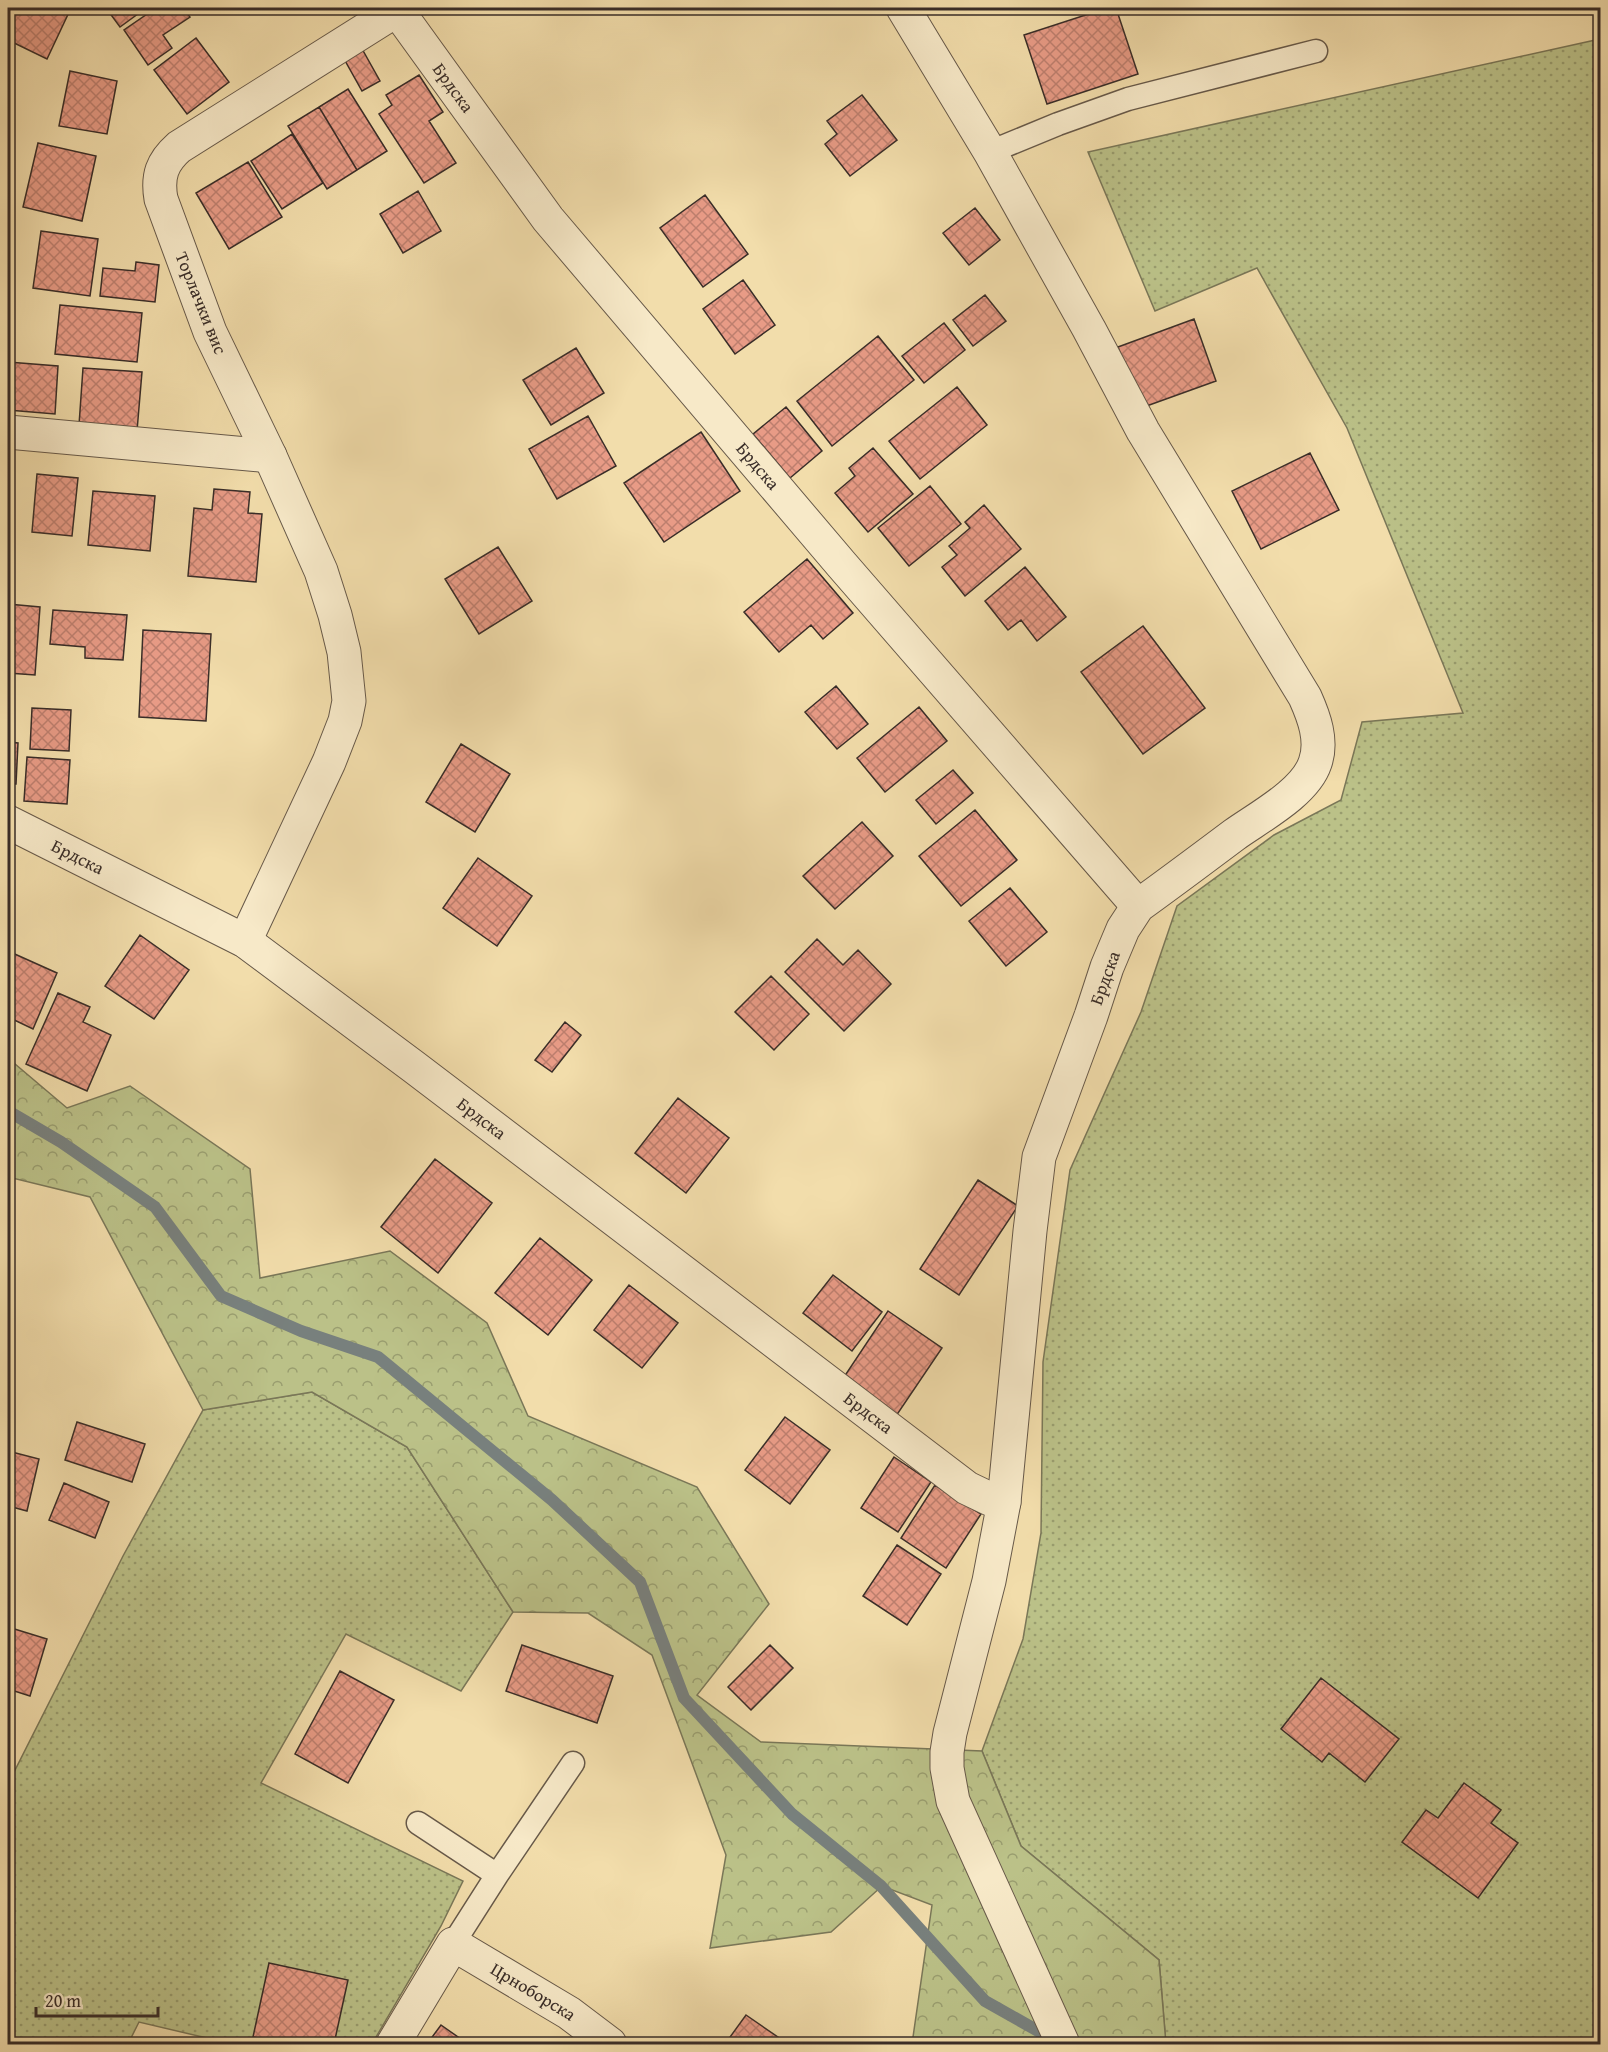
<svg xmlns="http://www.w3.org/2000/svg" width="1608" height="2052" font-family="'Gentium Book Plus',serif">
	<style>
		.grass { fill: url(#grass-dots); stroke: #7a7758; stroke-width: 1.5 }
		.forest { fill: url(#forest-crowns); stroke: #7a7758; stroke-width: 1.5 }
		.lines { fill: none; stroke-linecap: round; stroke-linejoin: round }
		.stream { stroke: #78807d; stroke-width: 12 }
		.building { fill: url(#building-cross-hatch); stroke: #392d28; stroke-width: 1.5 }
		.service-casing { stroke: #675949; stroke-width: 25 }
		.minor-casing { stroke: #675949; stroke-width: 35 }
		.service { stroke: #f7e9c8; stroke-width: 22 }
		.minor { stroke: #f7e9c8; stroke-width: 33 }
		.labels { text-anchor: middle; stroke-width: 5; stroke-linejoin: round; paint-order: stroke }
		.street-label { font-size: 18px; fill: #392d28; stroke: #f7e9c8 }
	</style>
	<defs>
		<pattern id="grass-dots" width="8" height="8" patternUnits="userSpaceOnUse" patternTransform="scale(1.5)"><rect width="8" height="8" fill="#bbc188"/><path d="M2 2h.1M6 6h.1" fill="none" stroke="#999d6f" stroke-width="1.8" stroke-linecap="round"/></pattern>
		<pattern id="forest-crowns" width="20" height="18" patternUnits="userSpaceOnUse" patternTransform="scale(1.5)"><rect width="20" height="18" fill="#bbc188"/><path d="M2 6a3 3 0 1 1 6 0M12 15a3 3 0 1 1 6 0" fill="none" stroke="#999d6f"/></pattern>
		<pattern id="building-cross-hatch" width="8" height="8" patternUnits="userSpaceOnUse" patternTransform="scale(1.5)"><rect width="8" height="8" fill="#e89b86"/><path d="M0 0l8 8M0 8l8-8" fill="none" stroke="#bd7f6e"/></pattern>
	</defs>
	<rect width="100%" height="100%" fill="#f2ddab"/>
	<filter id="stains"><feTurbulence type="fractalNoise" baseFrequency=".00333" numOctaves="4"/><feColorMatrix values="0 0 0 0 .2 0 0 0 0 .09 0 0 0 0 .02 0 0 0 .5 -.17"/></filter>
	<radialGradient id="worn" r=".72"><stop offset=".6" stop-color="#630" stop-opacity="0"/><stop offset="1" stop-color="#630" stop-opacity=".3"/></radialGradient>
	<!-- grass -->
	<path class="grass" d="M1600,39V2044H1166L1159,1960L1021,1846L982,1751L1023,1639L1041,1533L1043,1362L1070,1170L1141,1012L1177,906L1274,835L1341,800L1362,722L1463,713L1347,428L1257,268L1155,311L1088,152Z
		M312,1392L407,1447L513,1612L461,1691L346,1634L261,1783L463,1881L441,1926L372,2044H232L139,2022L128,2044H8V1784L123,1556L203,1410Z"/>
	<!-- forest -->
	<path class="forest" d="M8,1058L67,1108L130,1086L250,1169L260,1278L390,1251L487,1323L528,1416L697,1487L769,1604L697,1695L761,1742L982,1751L1021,1846L1159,1960L1166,2044H912L932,1905L882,1886L831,1932L710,1948L726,1855L652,1655L588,1613L513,1612L407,1447L312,1392L203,1410L90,1197L8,1177Z"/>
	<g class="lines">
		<!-- stream -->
		<path class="stream" d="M8,1111L61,1142L155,1207L221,1296L301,1331L378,1357L552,1500L640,1582L684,1698L792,1814L881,1886L985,2001L1047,2036
			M1079,2043L1086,2044"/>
	</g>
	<!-- building -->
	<path class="building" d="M8,8H71L47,59L8,40Z
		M106,8H146L120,27Z
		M156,8H183L190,17L163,35L172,48L148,65L124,30Z
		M1107,8H1116L1138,74L1047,104L1024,35Z
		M196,38L229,82L187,114L154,70Z
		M361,47L380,81L362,91L343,57Z
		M70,71L117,81L107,134L59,126Z
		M419,75L443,112L429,121L456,163L424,183L379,114L392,105L386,95Z
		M348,89L387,151L357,170L319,107Z
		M862,95L897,140L850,176L825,144L837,134L827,121Z
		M319,107L357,170L327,189L288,126Z
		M292,134L323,183L282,209L251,161Z
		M38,143L96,156L82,221L23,207Z
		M248,162L282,217L229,249L196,193Z
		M418,191L441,231L403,253L380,214Z
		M705,195L748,254L703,287L660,228Z
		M975,208L1000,240L969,265L943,233Z
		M41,231L98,239L90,296L33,288Z
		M136,262L159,265L155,302L100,296L103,268L135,271Z
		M743,280L775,325L735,354L703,309Z
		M985,295L1006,321L973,346L953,320Z
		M60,305L142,313L137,362L55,354Z
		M1194,319L1216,381L1141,408L1118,347Z
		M944,323L965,350L924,383L902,356Z
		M878,336L914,380L832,446L797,401Z
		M576,348L604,393L551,425L523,380Z
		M8,362L58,366L55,414L8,410Z
		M83,368L142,372L137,431L79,425Z
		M957,387L987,425L920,479L889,441Z
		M786,407L822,451L790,478L753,434Z
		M588,416L616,466L557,499L529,449Z
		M701,432L740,491L664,542L624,483Z
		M873,448L913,494L868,532L835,493L855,476L849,468Z
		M1310,453L1339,510L1261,549L1232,491Z
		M37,474L78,478L72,536L32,532Z
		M930,486L961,524L909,566L878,528Z
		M214,489L250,492L248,513L262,514L256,582L188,576L194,508L212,510Z
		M93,491L155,496L150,551L88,545Z
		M984,505L1021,549L965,596L942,567L957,555L949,546L970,528L965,522Z
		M498,547L532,601L479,634L445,579Z
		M807,559L853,613L823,639L811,625L779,652L744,612Z
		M1025,567L1066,617L1037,641L1021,620L1008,630L985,601Z
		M8,604L40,607L35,675L8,673Z
		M53,610L127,615L123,660L85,658V647L50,644Z
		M1143,626L1205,708L1143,754L1081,672Z
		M143,630L211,634L206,721L139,717Z
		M836,686L868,724L837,749L805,712Z
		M919,707L947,741L885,792L857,758Z
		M32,708L71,710L69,751L30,749Z
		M8,742L18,743L16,784H8Z
		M461,744L510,774L475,832L426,802Z
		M27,757L70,760L67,804L24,801Z
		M953,770L973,793L936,824L916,800Z
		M975,810L1017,860L961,906L919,856Z
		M862,822L893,856L835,909L803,876Z
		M478,858L532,896L497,946L443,908Z
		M1010,888L1047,932L1006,966L969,921Z
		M140,935L189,970L154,1019L105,986Z
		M817,939L843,965L858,950L891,984L844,1031L785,972Z
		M8,951L57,973L33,1029L8,1017Z
		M771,976L809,1014L774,1050L735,1012Z
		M58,993L90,1007L83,1022L111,1035L87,1091L26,1064Z
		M565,1022L581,1035L552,1072L535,1060Z
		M678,1098L729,1138L686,1193L635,1153Z
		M435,1159L492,1203L438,1273L381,1227Z
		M978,1180L1018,1206L959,1295L920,1269Z
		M540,1238L592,1280L548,1335L495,1293Z
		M833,1275L882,1312L852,1351L803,1313Z
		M629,1285L678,1323L642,1368L594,1330Z
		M888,1311L942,1348L894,1419L840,1383Z
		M785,1417L830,1450L790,1504L745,1470Z
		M77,1422L145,1444L132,1482L65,1460Z
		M8,1451L39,1459L27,1511L8,1506Z
		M894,1457L931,1482L898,1532L861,1508Z
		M64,1483L109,1502L95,1538L49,1520Z
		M935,1485L981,1514L946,1568L901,1538Z
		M897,1545L941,1574L907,1625L863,1596Z
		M8,1627L47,1639L30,1696L8,1689Z
		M522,1645L613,1676L597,1723L506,1691Z
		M770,1645L793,1668L751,1710L728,1687Z
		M340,1671L394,1700L348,1783L295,1754Z
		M1321,1678L1399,1739L1365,1782L1329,1753L1322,1762L1281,1729Z
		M1464,1783L1501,1810L1491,1823L1518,1843L1478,1898L1402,1842L1426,1810L1438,1818Z
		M269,1963L348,1980L334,2044H286L253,2037Z
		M746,2015L788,2044H725Z
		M441,2025L468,2044H427Z"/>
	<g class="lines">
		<defs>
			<path id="service" d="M990,152L1058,124L1128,99L1316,51
				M418,1823L497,1875
				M453,1944L497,1875L573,1763"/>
			<g id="minor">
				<path d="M903,8L990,152L1089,329L1143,431L1305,697C1314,717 1323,741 1315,763C1305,793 1259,817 1234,835C1202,859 1170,883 1138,906L1123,929L1107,967L1091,1016L1039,1157L1030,1231L1004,1502L989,1581L950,1733L947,1752V1768L953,1801L1063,2044"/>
				<path id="s1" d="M397,10L548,219L842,565L1138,906"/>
				<path d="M8,432L270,456"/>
				<path id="s2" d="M8,822L245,941L414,1067L967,1488L990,1499L1004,1502"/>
				<path d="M245,941L329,762L345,721L349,701L344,652L335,615L321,571L270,456L210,332L161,199C157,176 162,162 179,147L400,8"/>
				<path id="s3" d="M393,2044L453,1944L569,2013L610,2044"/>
			</g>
		</defs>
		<!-- service casing -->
		<use href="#service" class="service-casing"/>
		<!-- minor casing -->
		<use href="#minor" class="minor-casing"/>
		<!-- service -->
		<use href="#service" class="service"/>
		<!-- minor -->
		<use href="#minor" class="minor"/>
	</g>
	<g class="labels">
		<!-- street labels -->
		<g class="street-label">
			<text dy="6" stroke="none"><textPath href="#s1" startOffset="96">Брдска</textPath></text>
			<text transform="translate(201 303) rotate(68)" y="6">Торлачки вис</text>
			<text dy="6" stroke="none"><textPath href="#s1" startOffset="582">Брдска</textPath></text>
			<text dy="6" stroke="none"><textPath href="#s2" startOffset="78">Брдска</textPath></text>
			<text transform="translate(1105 978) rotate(-70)" y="6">Брдска</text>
			<text dy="6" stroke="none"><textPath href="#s2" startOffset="561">Брдска</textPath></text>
			<text dy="6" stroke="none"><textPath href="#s2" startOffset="1047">Брдска</textPath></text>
			<text dy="6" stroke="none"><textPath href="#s3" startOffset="210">Црноборска</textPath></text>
		</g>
	</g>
	<!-- margin -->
	<rect width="1608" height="2052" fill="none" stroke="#f2ddab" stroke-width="30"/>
	<rect x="9" y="9" width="1590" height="2034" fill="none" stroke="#392d28" stroke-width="3"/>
	<rect x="15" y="15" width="1578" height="2022" fill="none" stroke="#392d28" stroke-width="1.5"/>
	<!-- scale -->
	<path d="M36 2007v9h122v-9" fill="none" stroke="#392d28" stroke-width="3"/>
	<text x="45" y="2007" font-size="18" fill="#392d28" stroke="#f7e9c8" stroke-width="4.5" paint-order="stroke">20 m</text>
	<rect width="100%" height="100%" filter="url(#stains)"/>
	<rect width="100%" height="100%" fill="url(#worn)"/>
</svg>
